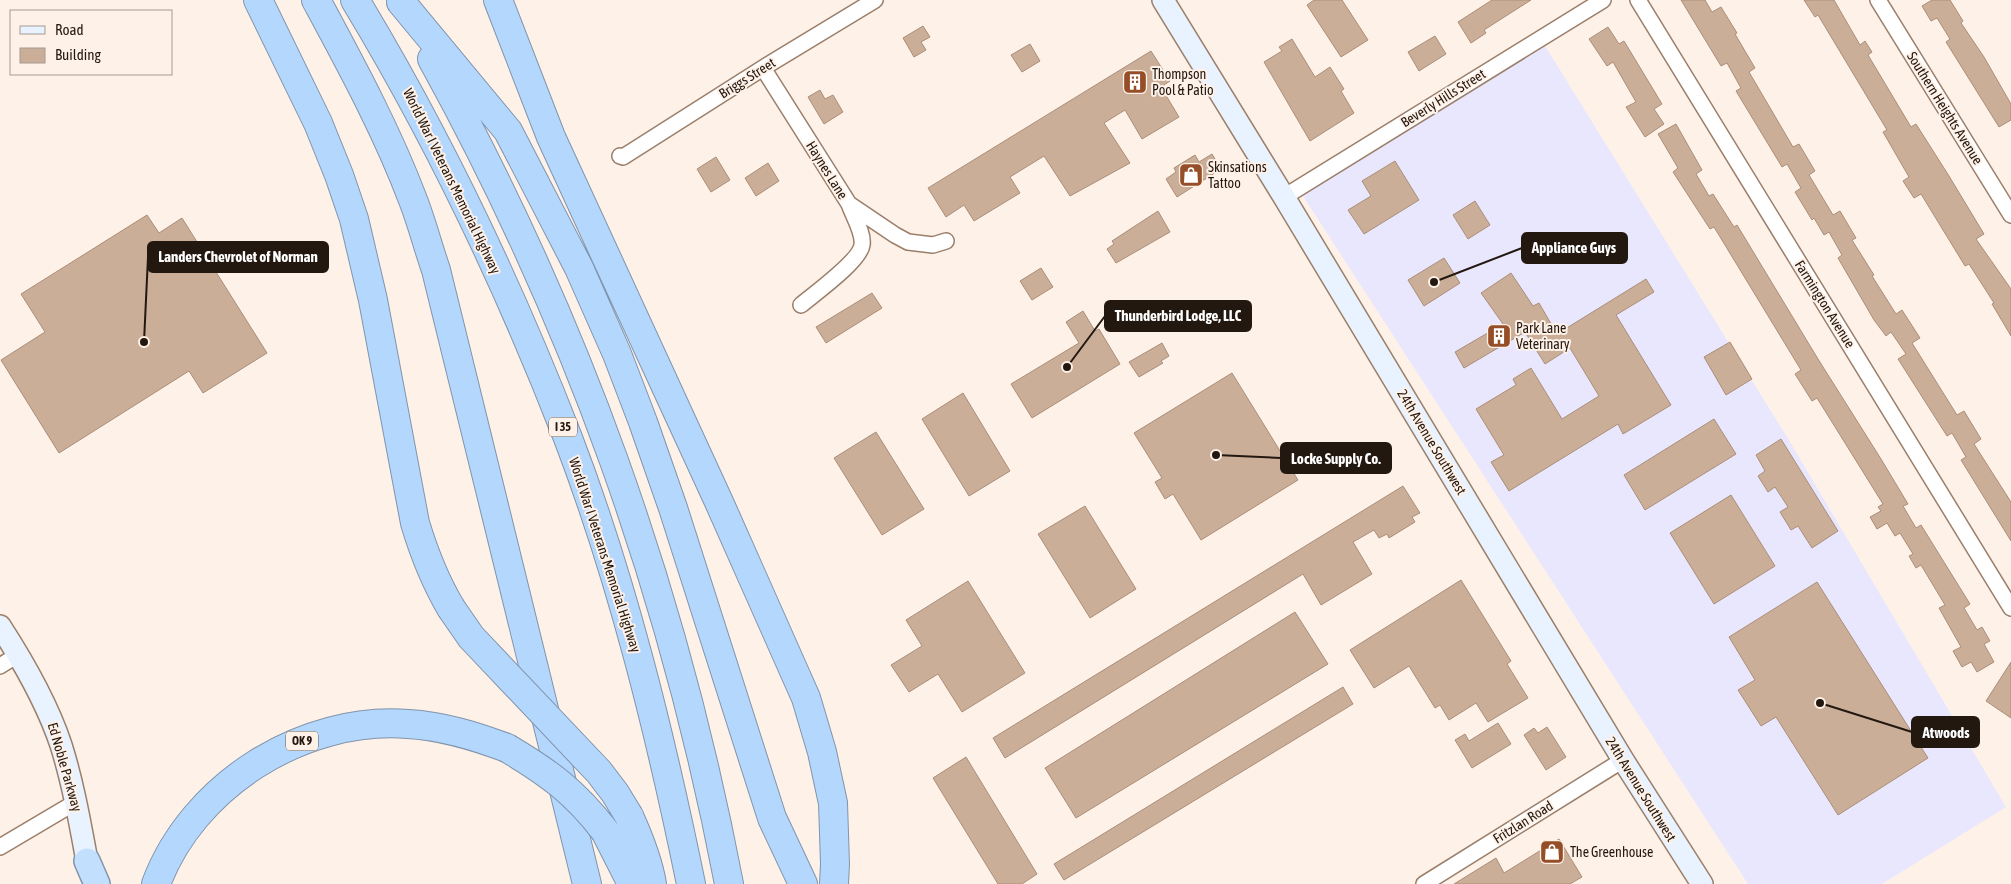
<svg xmlns="http://www.w3.org/2000/svg" width="2011" height="884" font-family="'Asap Condensed',sans-serif">
	<style>
		.commercial { fill: #e9e7fd }
		.building { fill: #cbae98; stroke: #ab8e79 }
		.lines { fill: none; stroke-linecap: round; stroke-linejoin: round }
		.minor-casing { stroke: #9b7f6a; stroke-width: 18 }
		.secondary-casing { stroke: #9b7f6a; stroke-width: 24 }
		.trunk-casing { stroke: #8194ab; stroke-width: 28 }
		.motorway-casing { stroke: #8194ab; stroke-width: 30 }
		.minor { stroke: #fff; stroke-width: 15 }
		.secondary { stroke: #e8f3ff; stroke-width: 21 }
		.trunk { stroke: #c3dffe; stroke-width: 25 }
		.motorway { stroke: #b4d7fe; stroke-width: 28 }
		.motorway-bridge-casing { stroke: #8194ab; stroke-width: 30; stroke-linecap: butt }
		.motorway-bridge { stroke: #b4d7fe; stroke-width: 28 }
		.labels { text-anchor: middle; stroke-width: 4; stroke-linejoin: round; paint-order: stroke }
		.shield { fill: #fef1e8; stroke: #655951; stroke-width: 1 }
		.shield-label { font-size: 12px; font-weight: bold; fill: #231810 }
		.poi-label { font-size: 14px; fill: #231810; stroke: #fef1e8; text-anchor: start }
		.street-label { font-size: 14px; fill: #231810; stroke: #fef1e8 }
		.leader { fill: none; stroke: #231810; stroke-width: 2 }
		.callout-dot { fill: #231810; stroke: #fef1e8; stroke-width: 2 }
		.callout { fill: #231810; stroke: #231810; stroke-width: 2 }
		.callout-label { font-size: 15px; text-anchor: middle; font-weight: bold; fill: #fff }
	</style>
	<rect width="100%" height="100%" fill="#fef1e8"/>
	<!-- commercial -->
	<path class="commercial" d="M1542,41L1787,437L2006,807L1882,884H1748L1301,193Z"/>
	<!-- building -->
	<path class="building" d="M1314,0H1342L1368,40L1341,57L1307,5Z
		M1492,0H1531L1484,30L1486,33L1471,43L1458,22Z
		M1681,0H1705L1712,12L1721,7L1737,33L1735,34L1755,68L1749,72L1793,147L1799,144L1815,171L1809,175L1833,215L1840,211L1856,238L1852,240L1874,275L1872,276L1896,314L1902,310L1920,338L1912,343L1957,415L1964,411L1981,439L1974,444L2011,502V541L1961,460L1966,457L1952,433L1947,436L1898,359L1906,354L1891,332L1886,336L1874,320L1838,258L1842,255L1829,232L1824,235L1814,218L1812,220L1795,192L1801,188L1787,164L1782,167L1736,91L1741,88L1727,63L1721,66Z
		M1804,0H1834L1860,45L1865,41L1872,52L1868,55L1911,127L1916,124L1949,176L1984,234L1976,239L2011,289V336L1992,304L1994,303L1969,264L1965,266L1921,194L1914,198L1903,181L1909,177L1883,132L1887,130L1818,15L1815,17Z
		M1932,0H1950L1963,21L1961,23L1984,57L2011,104V120L1999,127L1946,42L1950,39L1937,18L1931,21L1922,6Z
		M923,26L930,37L921,42L926,50L914,57L903,38Z
		M1608,27L1619,44L1624,41L1662,104L1654,109L1664,124L1645,137L1626,107L1636,102L1613,62L1607,66L1589,39Z
		M1435,36L1446,54L1419,71L1408,52Z
		M1292,39L1315,77L1330,67L1344,89L1341,91L1354,113L1310,141L1264,62L1282,51L1279,47Z
		M1030,44L1040,61L1022,72L1011,55Z
		M1151,51L1170,81L1161,87L1179,117L1142,139L1125,110L1104,123L1130,163L1070,196L1044,156L1010,177L1020,193L974,221L964,205L946,217L928,188Z
		M820,90L825,99L833,95L843,112L824,124L808,97Z
		M1676,124L1702,170L1696,174L1709,196L1713,194L1734,227L1737,225L1818,359L1881,459L1908,504L1903,506L1916,528L1921,525L1970,604L1964,608L1977,630L1982,627L1990,641L1984,644L1994,662L1977,672L1971,662L1962,667L1953,651L1961,647L1939,608L1945,605L1921,565L1916,568L1909,556L1913,554L1900,533L1895,536L1887,523L1877,529L1870,517L1881,511L1878,507L1883,504L1817,398L1812,401L1795,374L1801,370L1714,227L1710,229L1673,172L1678,168L1658,134Z
		M1212,154L1221,169L1177,197L1166,179L1176,172L1174,168L1195,155L1199,162Z
		M716,157L730,180L711,192L697,169Z
		M1395,161L1419,200L1364,234L1348,210L1371,196L1362,181Z
		M768,163L779,181L756,196L745,178Z
		M1475,201L1490,225L1468,239L1453,215Z
		M1158,211L1170,232L1116,263L1107,249L1114,244L1112,241Z
		M147,215L159,233L182,218L267,353L203,393L189,371L59,453L1,360L45,332L21,294Z
		M1444,258L1460,283L1424,306L1408,280Z
		M1041,268L1053,287L1032,300L1020,281Z
		M1511,273L1533,306L1539,303L1557,334L1646,279L1654,292L1616,315L1671,405L1623,434L1618,424L1509,491L1491,462L1504,455L1476,409L1516,385L1513,379L1531,368L1562,419L1599,396L1570,348L1545,364L1525,332L1464,368L1455,352L1503,324L1481,293Z
		M872,293L882,308L826,343L816,327Z
		M1083,311L1095,331L1099,329L1120,364L1032,418L1011,384L1079,343L1066,322Z
		M1730,342L1752,379L1726,395L1704,357Z
		M1162,343L1169,356L1161,361L1163,363L1139,377L1129,362Z
		M1232,373L1298,480L1201,540L1173,494L1165,499L1155,482L1162,478L1134,433Z
		M963,393L1010,471L969,496L922,419Z
		M1714,419L1736,454L1645,510L1624,475Z
		M876,432L924,509L882,535L834,458Z
		M1781,439L1838,531L1812,548L1798,526L1791,530L1780,512L1788,507L1775,487L1768,492L1758,476L1765,471L1756,455Z
		M1403,486L1420,513L1412,517L1415,522L1389,538L1387,534L1379,538L1374,530L1353,542L1372,574L1321,605L1303,574L1005,758L993,738Z
		M1731,495L1775,566L1714,604L1670,533Z
		M1085,506L1136,589L1090,618L1038,534Z
		M1461,580L1511,661L1507,664L1528,698L1488,722L1476,703L1449,720L1440,705L1435,708L1409,666L1374,688L1350,650Z
		M968,581L1025,673L962,712L938,674L909,692L891,665L922,646L906,620Z
		M1817,582L1928,758L1838,815L1776,717L1761,726L1738,690L1755,680L1729,637Z
		M1295,612L1328,664L1076,818L1045,768Z
		M2011,662V718L1986,701Z
		M1343,687L1353,704L1064,880L1054,864Z
		M1498,723L1511,744L1472,768L1455,740L1465,734L1469,741Z
		M1547,727L1566,757L1546,770L1524,735L1534,728L1538,733Z
		M966,757L1037,874L1022,884H998L933,778Z
		M1559,839L1582,877L1570,884H1454L1496,858L1504,873Z"/>
	<g class="lines">
		<defs>
			<path id="minor" d="M1638,0L2011,608
				M1878,0L2011,215
				M763,68L849,204L895,235L908,242L933,245L946,241
				M620,156L623,157L763,68L875,0
				M1284,197L1603,0
				M801,305C814,294 860,261 862,245C864,233 853,216 849,204
				M0,666L19,654
				M0,847L76,802
				M1424,884L1623,760"/>
			<path id="secondary" d="M1163,0L1284,197L1623,760L1702,884
				M0,626C24,663 47,703 61,745C73,783 80,823 87,861"/>
			<path id="trunk" d="M87,861L97,884"/>
			<path id="motorway" d="M258,0L318,123L339,175L354,219L373,300L415,523C424,553 435,581 451,608
				M316,0C351,65 387,131 413,200C422,223 428,247 436,270L587,884
				M355,0C439,139 509,286 568,438C623,582 660,733 691,884
				M498,0L551,137L719,502L806,698L822,752L833,803L835,864L834,884
				M401,2L508,131L579,268L617,354L643,422L673,508L772,818L803,884
				M432,59C576,320 673,591 729,884
				M629,816C639,838 648,860 652,884
				M605,831L632,884
				M156,884C193,785 303,716 408,724C443,726 475,736 507,748"/>
		</defs>
		<!-- minor casing -->
		<use href="#minor" class="minor-casing"/>
		<!-- secondary casing -->
		<use href="#secondary" class="secondary-casing"/>
		<!-- trunk casing -->
		<use href="#trunk" class="trunk-casing"/>
		<!-- motorway casing -->
		<use href="#motorway" class="motorway-casing"/>
		<!-- minor -->
		<use href="#minor" class="minor"/>
		<!-- secondary -->
		<use href="#secondary" class="secondary"/>
		<!-- trunk -->
		<use href="#trunk" class="trunk"/>
		<!-- motorway -->
		<use href="#motorway" class="motorway"/>
		<defs>
			<path id="motorway-bridge" d="M451,608L471,637L599,772L615,793L629,816
				M507,748C549,773 575,792 605,831"/>
		</defs>
		<!-- motorway-bridge casing -->
		<use href="#motorway-bridge" class="motorway-bridge-casing"/>
		<!-- motorway-bridge -->
		<use href="#motorway-bridge" class="motorway-bridge"/>
	</g>
	<!-- icons -->
	<defs>
		<symbol id="building-square" viewBox="-11 -11 22 22"><rect x="-9" y="-9" width="18" height="18" rx="4" fill="#954e27" stroke="#fef1e8"/><path d="M-4-6H4V6H1V3H-1V6H-4ZM-2.5-4.3h1.7v1.8h-1.7ZM.8-4.3h1.7v1.8H.8ZM-2.5-1h1.7V.8h-1.7ZM.8-1h1.7V.8H.8Z" fill="#fff"/></symbol>
		<symbol id="shop-square" viewBox="-11 -11 22 22"><rect x="-9" y="-9" width="18" height="18" rx="4" fill="#954e27" stroke="#fef1e8"/><path d="M-5-2.5h2.3a2.7 3.5 0 0 1 5.4 0H5L5.5 6h-11ZM-1.5-2.5h3a1.5 2.3 0 0 0-3 0Z" fill="#fff"/></symbol>
	</defs>
	<g fill-rule="evenodd">
		<use href="#building-square" x="1121" y="68" width="28" height="28"/>
		<use href="#shop-square" x="1177" y="161" width="28" height="28"/>
		<use href="#building-square" x="1485" y="322" width="28" height="28"/>
		<use href="#shop-square" x="1538" y="838" width="28" height="28"/>
	</g>
	<g class="labels">
		<!-- shield labels -->
		<g class="shield">
			<rect x="549" y="417.5" width="28" height="19" rx="4"/>
			<rect x="286" y="731.5" width="32" height="19" rx="4"/>
		</g>
		<g class="shield-label">
			<text x="563" y="431">I 35</text>
			<text x="302" y="745">OK 9</text>
		</g>
		<!-- poi labels -->
		<g class="poi-label">
			<text x="1152" y="79">Thompson<tspan x="1152" dy="16">Pool &amp; Patio</tspan></text>
			<text x="1208" y="172">Skinsations<tspan x="1208" dy="16">Tattoo</tspan></text>
			<text x="1516" y="333">Park Lane<tspan x="1516" dy="16">Veterinary</tspan></text>
			<text x="1570" y="857">The Greenhouse</text>
		</g>
		<!-- street labels -->
		<g class="street-label">
			<text transform="translate(747 78) rotate(-32)" y="5">Briggs Street</text>
			<text transform="translate(1443 98) rotate(-32)" y="5">Beverly Hills Street</text>
			<text transform="translate(1945 108) rotate(58)" y="5">Southern Heights Avenue</text>
			<text transform="translate(827 170) rotate(58)" y="5">Haynes Lane</text>
			<text transform="translate(452 181) rotate(64)" y="5">World War I Veterans Memorial Highway</text>
			<text transform="translate(1825 304) rotate(58)" y="5">Farmington Avenue</text>
			<text transform="translate(1432 442) rotate(59)" y="5">24th Avenue Southwest</text>
			<text transform="translate(605 555) rotate(72)" y="5">World War I Veterans Memorial Highway</text>
			<text transform="translate(65 767) rotate(74)" y="5">Ed Noble Parkway</text>
			<text transform="translate(1641 789) rotate(58)" y="5">24th Avenue Southwest</text>
			<text transform="translate(1523 822) rotate(-32)" y="5">Fritzlan Road</text>
		</g>
	</g>
	<!-- callouts -->
	<path class="leader" d="M1434 282L1522 248M144 342L148 257M1067 367L1105 316M1216 455L1281 458M1820 703L1912 732"/>
	<g class="callout-dot">
		<circle cx="1434" cy="282" r="5"/>
		<circle cx="144" cy="342" r="5"/>
		<circle cx="1067" cy="367" r="5"/>
		<circle cx="1216" cy="455" r="5"/>
		<circle cx="1820" cy="703" r="5"/>
	</g>
	<g class="callout">
		<rect x="1522" y="233" width="105" height="30" rx="5"/>
		<rect x="148" y="242" width="180" height="30" rx="5"/>
		<rect x="1105" y="301" width="146" height="30" rx="5"/>
		<rect x="1281" y="443" width="110" height="30" rx="5"/>
		<rect x="1912" y="717" width="67" height="30" rx="5"/>
	</g>
	<g class="callout-label">
		<text x="1574" y="253">Appliance Guys</text>
		<text x="238" y="262">Landers Chevrolet of Norman</text>
		<text x="1178" y="321">Thunderbird Lodge, LLC</text>
		<text x="1336" y="464">Locke Supply Co.</text>
		<text x="1946" y="738">Atwoods</text>
	</g>
	<!-- legend -->
	<rect x="10" y="10" width="162" height="65" fill="#fef1e8" stroke="#a69a92"/>
	<rect x="20" y="26" width="25" height="8" fill="#e8f3ff" stroke="#a69a92"/>
	<text x="55" y="35" font-size="15" fill="#231810">Road</text>
	<rect x="20" y="48" width="25" height="15" fill="#cbae98" stroke="#a69a92"/>
	<text x="55" y="60" font-size="15" fill="#231810">Building</text>
</svg>
